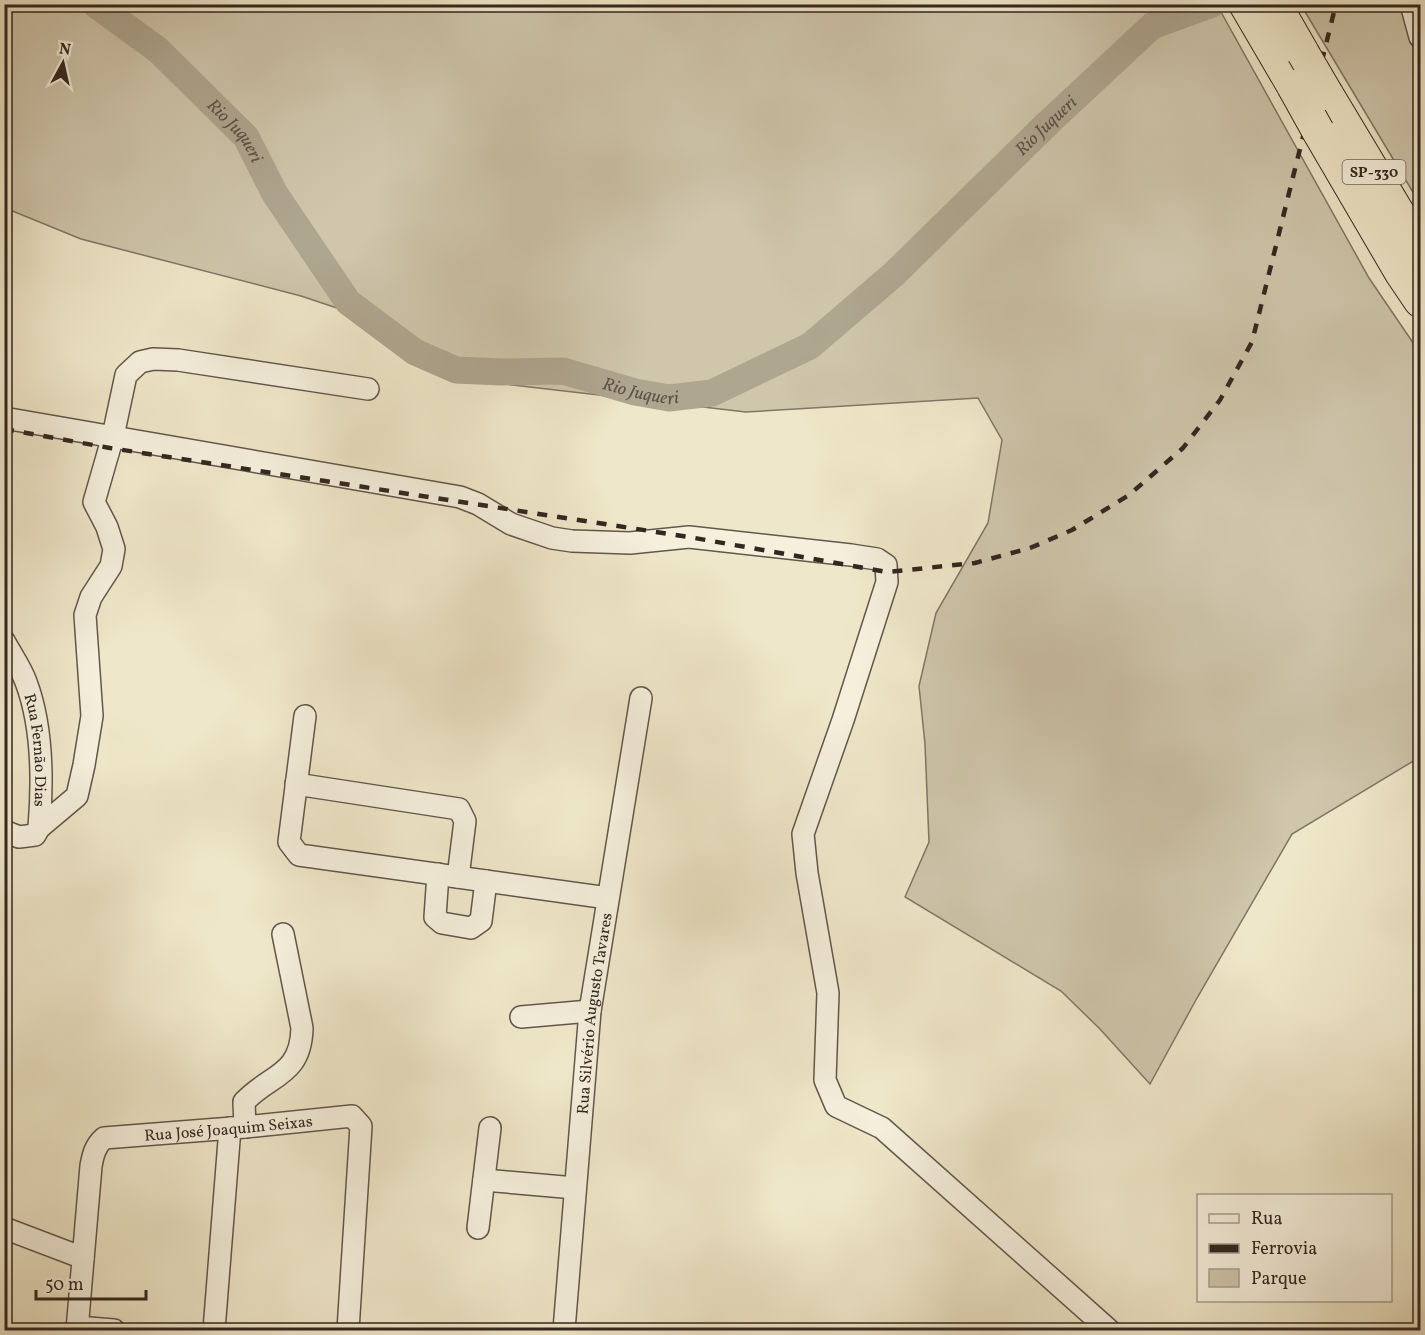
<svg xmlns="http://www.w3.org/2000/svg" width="1425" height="1335" font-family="Vollkorn,serif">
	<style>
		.green { fill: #cfc6ac; stroke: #817666; stroke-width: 1.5 }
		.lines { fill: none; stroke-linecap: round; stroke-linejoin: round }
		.river { stroke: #afa690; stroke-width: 27 }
		.minor-casing { stroke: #62574b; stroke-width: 24 }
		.highway-casing { stroke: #332721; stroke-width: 34 }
		.minor { stroke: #f5efdc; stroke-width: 21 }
		.highway { stroke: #efe7c9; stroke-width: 32 }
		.rail { stroke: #332721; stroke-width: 4.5; stroke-dasharray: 10 10; stroke-linecap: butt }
		.highway-bridge-casing { stroke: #332721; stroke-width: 34; stroke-linecap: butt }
		.highway-bridge { stroke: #efe7c9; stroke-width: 32 }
		.labels { text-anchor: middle; stroke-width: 4.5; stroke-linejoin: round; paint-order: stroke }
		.shield { fill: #f5efdc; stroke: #6d6359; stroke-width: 1.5 }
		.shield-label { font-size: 15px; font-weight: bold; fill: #332721 }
		.street-label { font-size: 16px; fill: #332721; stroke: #f5efdc }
		.water-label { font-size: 18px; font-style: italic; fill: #5e5348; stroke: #f5efdc }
	</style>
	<rect width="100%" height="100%" fill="#efe7c9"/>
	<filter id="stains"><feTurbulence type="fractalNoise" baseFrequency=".00333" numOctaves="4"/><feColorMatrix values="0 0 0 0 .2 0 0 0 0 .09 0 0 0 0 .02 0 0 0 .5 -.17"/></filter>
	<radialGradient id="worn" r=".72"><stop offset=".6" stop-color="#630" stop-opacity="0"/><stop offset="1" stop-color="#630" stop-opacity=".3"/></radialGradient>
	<!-- green -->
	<path class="green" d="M4,5H1217L1369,278L1420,353V757L1292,834L1197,998L1150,1084L1099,1028L1061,991L905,897L929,842L925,744L919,686L936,613L988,523L1002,440L978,398L746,412L453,378L337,308L301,296L81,239L5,208Z
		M1301,5H1420V204L1304,10Z"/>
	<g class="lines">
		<!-- river -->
		<path class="river" id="s1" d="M95,4L158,50L246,137L275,194L348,302L415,352L456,370L502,372L563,371L635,392L669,398L712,393L810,346L894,274L1048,123L1152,26L1212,4"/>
		<defs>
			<g id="minor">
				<path d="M1411,4L1420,37"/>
				<path d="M4,418L460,497L478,504L511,524L552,538L572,541L630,543L689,537L851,555L877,559L886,565L887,582L843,720L803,834L807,873L828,993L825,1080L836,1106L882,1128L1109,1330"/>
				<path id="s2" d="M4,641C11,654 21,668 26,682C43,727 43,780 39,828"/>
				<path d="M305,716L289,842L299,855L608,898"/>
				<path d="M296,784L459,809L465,821L458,877"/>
				<path d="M4,831L19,837L35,835L39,828L77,796L84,765L92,716L85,615L91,597L111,566L114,549L107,527L94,502L113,436L126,375L140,362L153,359L178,360L368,389"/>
				<path d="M438,874L435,917L442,923L471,928L481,921L486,881"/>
				<path d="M521,1017L590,1011"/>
				<path d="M245,1127L244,1102C270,1074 301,1076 302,1028L283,934"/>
				<path d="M484,1180L575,1188"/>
				<path d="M4,1228L83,1258"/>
				<path d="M478,1228L490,1128"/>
				<path d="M77,1327L114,1330"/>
				<path id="s3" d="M77,1330L91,1166C93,1155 95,1146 104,1138L245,1127L352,1116L361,1126L348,1330"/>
				<path d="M214,1330L230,1128"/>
				<path id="s4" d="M564,1330L590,1011L641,698"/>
			</g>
			<path id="highway" d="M1245,4L1293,86
				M1275,4L1303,53
				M1327,94L1420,249
				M1318,131L1401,273L1420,301"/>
		</defs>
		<!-- minor casing -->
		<use href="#minor" class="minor-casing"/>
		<!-- highway casing -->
		<use href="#highway" class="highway-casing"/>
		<!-- minor -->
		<use href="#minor" class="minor"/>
		<!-- highway -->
		<use href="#highway" class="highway"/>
		<!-- rail -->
		<path class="rail" d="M4,429L110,448L689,537L887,572L975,563L1030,548L1072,530L1129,495L1183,448L1220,400L1252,342L1336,4"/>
		<defs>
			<path id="highway-bridge" d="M1303,53L1327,94
				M1293,86L1318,131"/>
		</defs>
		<!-- highway-bridge casing -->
		<use href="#highway-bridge" class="highway-bridge-casing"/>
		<!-- highway-bridge -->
		<use href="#highway-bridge" class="highway-bridge"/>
	</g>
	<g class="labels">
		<!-- shield labels -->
		<rect class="shield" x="1342.5" y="160" width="63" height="24" rx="4.5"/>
		<g class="shield-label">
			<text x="1374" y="177">SP-330</text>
		</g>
		<!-- street labels -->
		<g class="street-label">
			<text dy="6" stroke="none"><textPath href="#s2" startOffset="116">Rua Fernão Dias</textPath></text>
			<text dy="6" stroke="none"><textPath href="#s4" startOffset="318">Rua Silvério Augusto Tavares</textPath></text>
			<text dy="6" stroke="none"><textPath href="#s3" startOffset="321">Rua José Joaquim Seixas</textPath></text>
		</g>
		<!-- water labels -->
		<g class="water-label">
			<text dy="6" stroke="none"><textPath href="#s1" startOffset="1216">Rio Juqueri</textPath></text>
			<text dy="6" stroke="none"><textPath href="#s1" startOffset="190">Rio Juqueri</textPath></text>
			<text dy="6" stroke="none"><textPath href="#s1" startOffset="712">Rio Juqueri</textPath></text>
		</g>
	</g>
	<!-- margin -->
	<rect width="1425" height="1335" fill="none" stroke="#efe7c9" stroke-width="24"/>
	<rect x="6" y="6" width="1413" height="1323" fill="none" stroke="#332721" stroke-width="3"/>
	<rect x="12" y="12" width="1401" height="1311" fill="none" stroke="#332721" stroke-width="1.5"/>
	<!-- legend -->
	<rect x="1197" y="1194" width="195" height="108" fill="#f5efdc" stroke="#a79f91" stroke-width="1.5"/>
	<rect x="1209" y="1214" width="30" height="9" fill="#f5efdc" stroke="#a79f91" stroke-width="1.5"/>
	<text x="1251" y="1224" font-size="18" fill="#332721">Rua</text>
	<rect x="1209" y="1244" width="30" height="9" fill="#332721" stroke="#a79f91" stroke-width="1.5"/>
	<text x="1251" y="1254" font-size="18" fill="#332721">Ferrovia</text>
	<rect x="1209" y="1269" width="30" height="18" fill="#cfc6ac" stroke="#a79f91" stroke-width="1.5"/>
	<text x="1251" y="1284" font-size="18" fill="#332721">Parque</text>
	<!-- north arrow -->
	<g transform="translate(63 63) rotate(8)" stroke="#f5efdc" stroke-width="4.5" paint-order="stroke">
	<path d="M0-4.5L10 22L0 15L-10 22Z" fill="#332721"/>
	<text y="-9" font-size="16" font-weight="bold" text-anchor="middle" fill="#332721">N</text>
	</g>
	<!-- scale -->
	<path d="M36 1290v9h110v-9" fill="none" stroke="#332721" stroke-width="3"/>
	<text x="45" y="1290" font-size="18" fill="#332721" stroke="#f5efdc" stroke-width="4.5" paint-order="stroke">50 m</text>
	<rect width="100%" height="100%" filter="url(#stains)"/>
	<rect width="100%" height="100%" fill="url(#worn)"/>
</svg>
